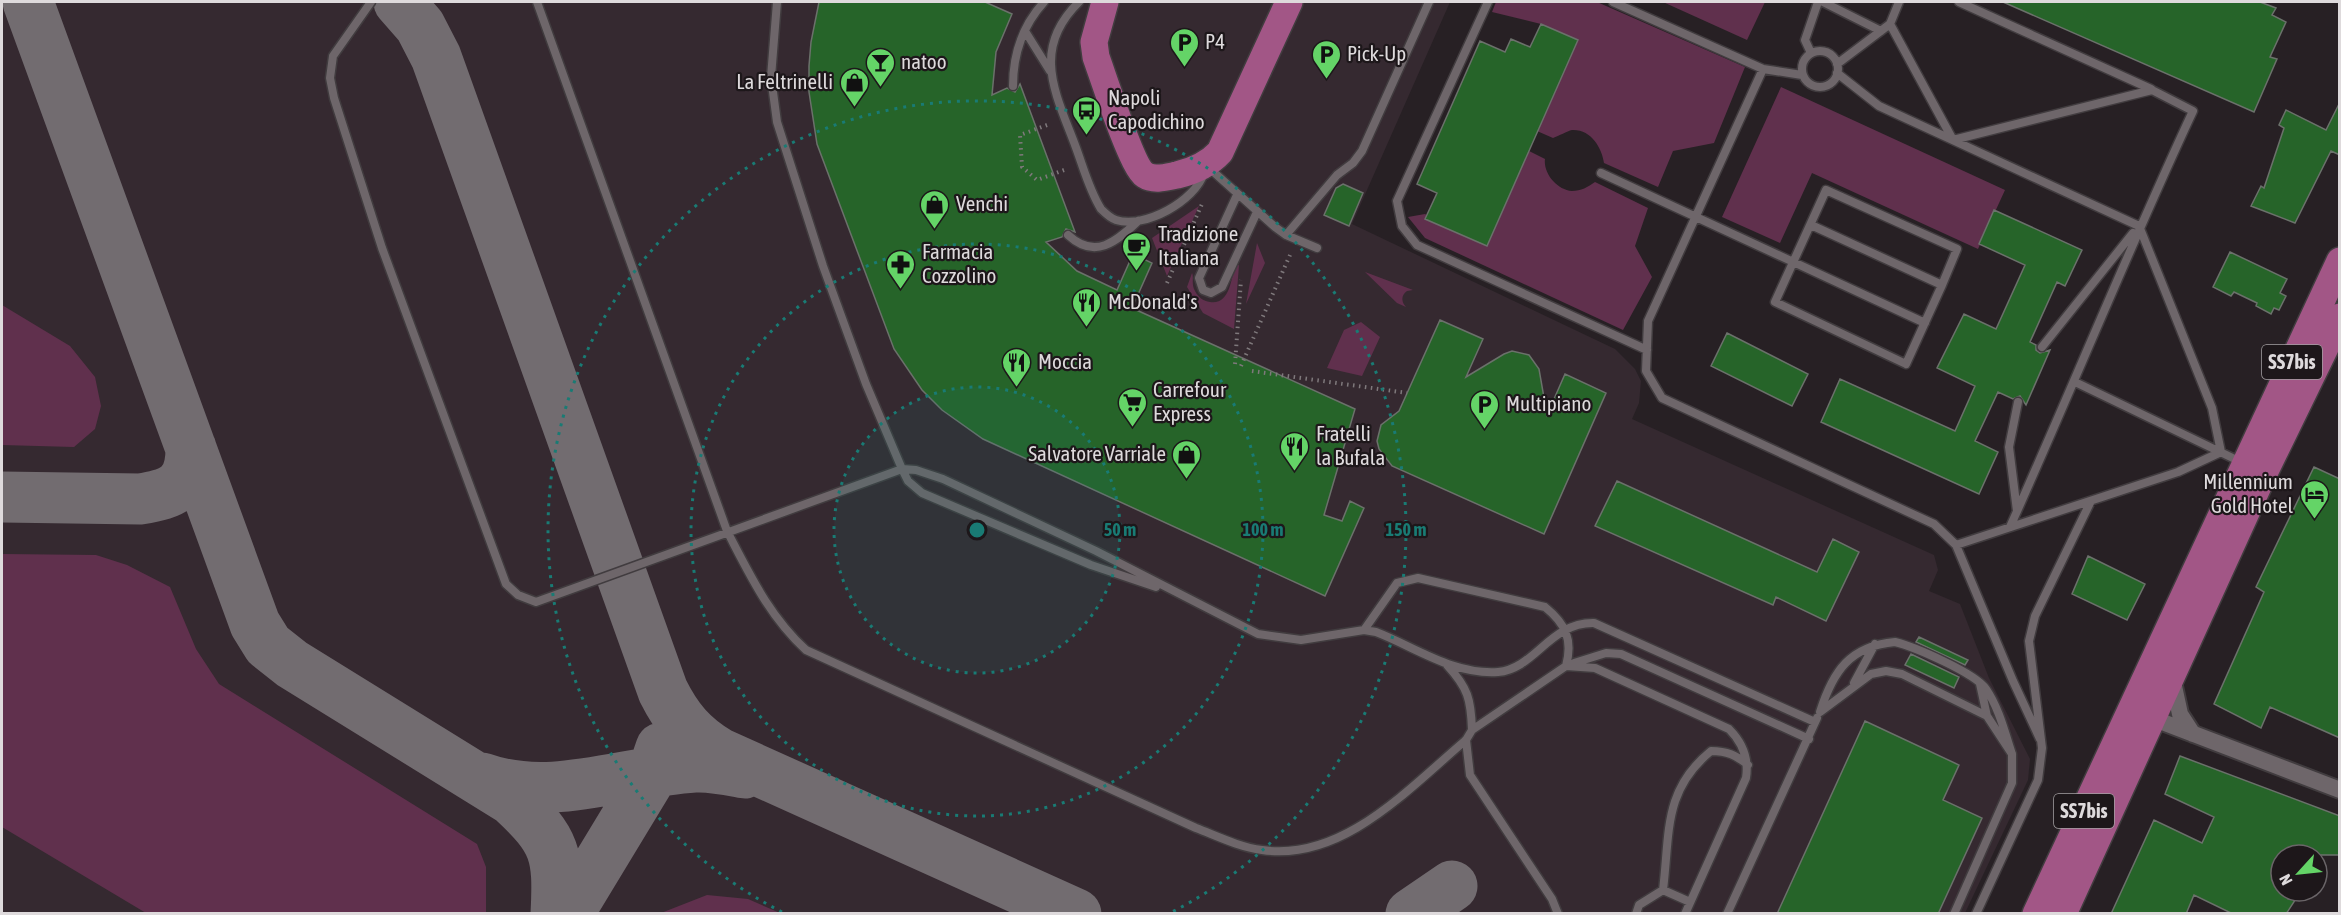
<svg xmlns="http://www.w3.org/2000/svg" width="2341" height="915" font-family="'Asap Condensed',sans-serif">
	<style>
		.built { fill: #352930 }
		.green { fill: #60304d }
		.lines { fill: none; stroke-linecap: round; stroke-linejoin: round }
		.taxiway { stroke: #726c70; stroke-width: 51 }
		.building { fill: #266429; stroke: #6b716b; stroke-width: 1.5 }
		.lane-casing { stroke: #413c3f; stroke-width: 11 }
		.street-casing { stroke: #413c3f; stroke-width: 20 }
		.primary-casing { stroke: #413c3f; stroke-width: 30 }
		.path { stroke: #7f797c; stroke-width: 4; stroke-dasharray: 1.5 4.5; stroke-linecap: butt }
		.lane { stroke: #6e666a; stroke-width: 8 }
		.street { stroke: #6e666a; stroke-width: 16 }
		.primary { stroke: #a25686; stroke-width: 27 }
		.ring { fill: none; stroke: #197b74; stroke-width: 3; stroke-dasharray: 3 6 }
		.labels { text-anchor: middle; stroke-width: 4.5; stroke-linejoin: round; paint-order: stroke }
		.shield { fill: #1d171a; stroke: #a4a0a2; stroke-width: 1.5 }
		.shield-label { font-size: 20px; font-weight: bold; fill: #dedadc }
		.poi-label { font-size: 21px; fill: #dedadc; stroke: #1d171a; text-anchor: start }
		.centre { fill: #197b74; stroke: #1d171a; stroke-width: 3 }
		.ring-label { font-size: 18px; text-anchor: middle; font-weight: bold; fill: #197b74; stroke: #1d171a; stroke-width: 4.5; stroke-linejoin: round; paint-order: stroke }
	</style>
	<rect width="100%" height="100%" fill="#272024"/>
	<!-- built -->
	<path class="built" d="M2,2H1450L1352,224L1615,349L1635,369L1641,381L1639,403L1632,419L1934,555L1938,570L1929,591L1960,604L1989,678L2030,759L2028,780L1965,913L2,914Z"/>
	<!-- green -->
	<path class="green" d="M1496,2H1597L1745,67L1714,143L1673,151L1658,187L1604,163C1602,148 1591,129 1572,130C1567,131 1559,136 1553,138L1537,131L1577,41L1541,24L1492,12Z
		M1663,2H1765L1747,40Z
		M1781,87L2005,190L1978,249L1812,173L1780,243L1722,217Z
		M1529,151L1545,159C1543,173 1557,190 1572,191C1581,191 1588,187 1595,182L1648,208L1635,246L1652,277L1623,330L1425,238L1408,217L1425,214L1455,232L1487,246Z
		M1199,206L1167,276L1152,238Z
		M1257,243L1265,263L1246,304Z
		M1239,265L1234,329L1203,313L1187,287L1192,273C1194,277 1191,284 1195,291C1198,297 1203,301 1210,302C1230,305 1231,279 1235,266Z
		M1365,272L1413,290L1407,291C1401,295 1401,302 1406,307L1397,303Z
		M2,305L70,346L95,377L101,406L95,429L74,447L2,445Z
		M1361,322L1380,337L1362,376L1327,368L1344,330Z
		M2,554L96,555L127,565L170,587L196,649L219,684L477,844L486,867V913H146L2,827Z
		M707,895L748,899L780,913H661Z"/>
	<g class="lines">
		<!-- taxiway -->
		<path class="taxiway" d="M28,2L255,624L268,645L292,664L512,800C556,841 559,854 556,914
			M399,2L420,26L436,57L663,691C677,719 692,737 719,753L1076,914
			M2,497L140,499C174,494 191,486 191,448
			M482,778C551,803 625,771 695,767C711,766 729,770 745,773
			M568,914L651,777L661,748
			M1411,914L1452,886"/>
	</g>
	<!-- building -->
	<path class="building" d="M819,2H985L1012,14L996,52L992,95L1007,88L1015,92L1020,84L1075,232L1066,229L1062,237L1046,242L1077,271L1117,290L1133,254L1152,263L1132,308L1355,409L1324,515L1342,521L1350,501L1364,508L1325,596L983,439L942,410L922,390L894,349L817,144L809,92V66L811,42Z
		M2003,2H2260L2276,8L2272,15L2286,22L2270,57L2277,59L2254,112Z
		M1541,24L1578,40L1487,246L1425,219L1437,193L1417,184L1480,41L1505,52L1511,39L1530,47Z
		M2340,102V155L2331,151L2295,223L2251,206L2261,186L2264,188L2284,128L2279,125L2286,110L2326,130Z
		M1343,184L1363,193L1349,226L1324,215L1336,188Z
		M1994,210L2082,250L2065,286L2057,282L2030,342L2036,345V350L2040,353L2050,350L2026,405L2020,396L2013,399L1998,392L1975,441L1998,452L1979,494L1821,422L1840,379L1955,431L1975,386L1937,368L1964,314L1996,329L2025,265L1979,244Z
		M2230,252L2287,279L2280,293L2286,296L2279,310L2274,308L2271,314L2256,306L2257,303L2234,292L2231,296L2213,287Z
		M1440,320L1483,339L1466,377L1504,354L1512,351L1529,355L1539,369L1547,415L1565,374L1606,393L1544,534L1392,466L1379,449L1377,441L1381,425L1399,411Z
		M1727,333L1808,374L1792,406L1711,366Z
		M2314,467L2340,479V738L2270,707L2261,728L2214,704L2264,592L2256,587Z
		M1617,481L1817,572L1833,539L1859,552L1826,621L1776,597L1773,605L1595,526Z
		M2088,556L2145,584L2127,620L2072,594Z
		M1919,637L1968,660L1965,665L1916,642Z
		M1911,654L1959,677L1954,688L1905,665Z
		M1865,721L1959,765L1943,800L1982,818L1938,914H1777Z
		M2180,756L2340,816V855H2281V891H2301L2286,914H2233L2194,895L2186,914H2111L2154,820L2202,843L2214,817L2165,794Z"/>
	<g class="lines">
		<defs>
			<path id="lane" d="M371,2L333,56L330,78L334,98L382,248L506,584L518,595L536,602L902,469L916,470L943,479L1096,551L1258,634L1301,640L1364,630L1376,632C1415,647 1453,675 1498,672C1535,669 1550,622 1594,623L1815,722
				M537,2L727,531C750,575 769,616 806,650L1196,828C1217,836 1239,847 1262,850C1343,862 1409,788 1466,740L1472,730L1566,666C1573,640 1566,624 1545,607L1418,578L1397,583L1364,630
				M777,2L771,77L777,122L823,266L866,384L902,469L908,481L922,493L1091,565L1156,587
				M1079,2C1031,49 1055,92 1075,145C1083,166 1089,190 1101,209C1105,213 1110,218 1116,220C1145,229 1195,201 1204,173
				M1488,2L1397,201L1402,226L1417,245L1647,350
				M1613,2L1763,69L1802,75
				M1823,2L1881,31
				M1959,2L2151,89
				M1890,24L1899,2
				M1025,31L1050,71
				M1802 69a18 18 0 1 1 36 0a18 18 0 1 1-36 0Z
				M1811,53L1805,40L1818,2
				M1837,64L1890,24L1953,140L2152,90L2193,111C2129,248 2072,389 2010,527
				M1763,69L1648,321L1646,371L1662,398L1934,524L1956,545L2013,681L2040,739
				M1837,73L1879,106L2139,226L2212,408L2221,452L2178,472L1956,545
				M1013,86C1013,55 1023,25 1044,2
				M1208,167L1275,227L1286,235L1317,248
				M1601,173L1925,323
				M1237,195L1199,278L1203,290L1211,293L1222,287L1257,212
				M1811,225L1942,285L1906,364L1775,302L1826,190L1957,249L1942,285
				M1068,235C1095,260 1116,242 1138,221
				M1286,235L1337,175L1353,163L1362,151L1429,2
				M2042,347L2133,233
				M2075,382L2241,462
				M2017,511L2009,447L2018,402
				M1895,642C1915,647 1975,673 1986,689C1999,708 2005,733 2012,754L1987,716L1902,674L1886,671L1871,674L1820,712C1833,671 1850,646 1895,642Z
				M1574,663L1606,653L1621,654L1809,739
				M1447,665C1468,688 1471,699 1472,730
				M1566,666L1595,668L1729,729C1743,743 1749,759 1746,778L1685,914
				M1854,683L1875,644
				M1980,684L1987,716
				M1466,740L1470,775L1552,899L1558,914
				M1663,890C1670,833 1663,790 1711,751C1727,751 1736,755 1748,765
				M1663,890L1690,902
				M1636,914L1639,905L1663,890
				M1727,914L1817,718
				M1954,914L2012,783V754
				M1976,914L2038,780L2042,748L2029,641L2035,616L2091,501"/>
			<path id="street" d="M2172,677L2180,714L2193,734
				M2152,718L2340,790"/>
			<path id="primary" d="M1105,2L1094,42L1096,57C1103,76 1132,167 1145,175C1154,181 1167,177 1177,175C1194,171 1208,165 1220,152L1289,2
				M2036,914L2340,261
				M2063,914L2264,473L2340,317"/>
		</defs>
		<!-- lane casing -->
		<use href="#lane" class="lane-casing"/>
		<!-- street casing -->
		<use href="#street" class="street-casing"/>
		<!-- primary casing -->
		<use href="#primary" class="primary-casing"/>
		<!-- path -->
		<path class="path" d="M1082,112L1092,108
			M1047,125L1020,135L1022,167L1037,180L1064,170
			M1167,283L1202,204
			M1235,364L1241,280
			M1241,366L1290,255
			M1252,371L1407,393"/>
		<!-- lane -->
		<use href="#lane" class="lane"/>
		<!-- street -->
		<use href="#street" class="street"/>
		<!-- primary -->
		<use href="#primary" class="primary"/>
	</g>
	<!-- distance rings -->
	<circle cx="977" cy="530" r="143" fill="#197b74" fill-opacity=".12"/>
	<g class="ring">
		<circle cx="977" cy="530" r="143"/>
		<circle cx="977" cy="530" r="286"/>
		<path d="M782 912A429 429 0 1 1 1172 912"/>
	</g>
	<!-- icons -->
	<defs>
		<symbol id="parking-pin" viewBox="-11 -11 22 30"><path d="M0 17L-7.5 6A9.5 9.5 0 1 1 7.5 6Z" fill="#64d467" stroke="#1d171a"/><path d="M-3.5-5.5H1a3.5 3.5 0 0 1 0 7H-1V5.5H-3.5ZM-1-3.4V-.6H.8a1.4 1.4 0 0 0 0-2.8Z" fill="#111"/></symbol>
		<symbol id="bar-pin" viewBox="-11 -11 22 30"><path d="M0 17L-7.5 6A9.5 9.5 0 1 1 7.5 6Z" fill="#64d467" stroke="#1d171a"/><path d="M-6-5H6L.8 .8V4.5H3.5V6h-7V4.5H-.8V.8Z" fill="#111"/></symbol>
		<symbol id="shop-pin" viewBox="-11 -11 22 30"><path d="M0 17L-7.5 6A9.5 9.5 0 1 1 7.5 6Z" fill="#64d467" stroke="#1d171a"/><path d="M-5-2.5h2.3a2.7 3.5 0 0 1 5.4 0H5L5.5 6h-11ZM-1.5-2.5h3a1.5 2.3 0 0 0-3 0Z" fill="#111"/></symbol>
		<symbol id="bus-pin" viewBox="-11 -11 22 30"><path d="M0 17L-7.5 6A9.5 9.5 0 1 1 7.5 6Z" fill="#64d467" stroke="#1d171a"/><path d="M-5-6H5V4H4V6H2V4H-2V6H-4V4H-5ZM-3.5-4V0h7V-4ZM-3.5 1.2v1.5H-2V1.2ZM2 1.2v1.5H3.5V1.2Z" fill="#111"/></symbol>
		<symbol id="cafe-pin" viewBox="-11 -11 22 30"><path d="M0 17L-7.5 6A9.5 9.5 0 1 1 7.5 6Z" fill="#64d467" stroke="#1d171a"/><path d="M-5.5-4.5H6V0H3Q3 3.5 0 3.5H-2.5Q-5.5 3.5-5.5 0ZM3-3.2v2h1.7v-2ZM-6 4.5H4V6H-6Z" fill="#111"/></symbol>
		<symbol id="pharmacy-pin" viewBox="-11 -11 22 30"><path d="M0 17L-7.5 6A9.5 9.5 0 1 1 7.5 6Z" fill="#64d467" stroke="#1d171a"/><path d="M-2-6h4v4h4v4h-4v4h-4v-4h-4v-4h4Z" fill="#111"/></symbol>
		<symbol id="restaurant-pin" viewBox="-11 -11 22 30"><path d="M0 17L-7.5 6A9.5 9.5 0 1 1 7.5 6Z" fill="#64d467" stroke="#1d171a"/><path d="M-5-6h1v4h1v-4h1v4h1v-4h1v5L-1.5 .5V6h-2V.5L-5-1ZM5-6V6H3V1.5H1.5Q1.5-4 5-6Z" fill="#111"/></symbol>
		<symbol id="supermarket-pin" viewBox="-11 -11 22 30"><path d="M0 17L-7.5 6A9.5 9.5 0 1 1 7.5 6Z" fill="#64d467" stroke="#1d171a"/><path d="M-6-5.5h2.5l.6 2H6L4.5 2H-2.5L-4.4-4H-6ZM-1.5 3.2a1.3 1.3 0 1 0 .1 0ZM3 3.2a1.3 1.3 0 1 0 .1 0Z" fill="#111"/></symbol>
		<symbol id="hotel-pin" viewBox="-11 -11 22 30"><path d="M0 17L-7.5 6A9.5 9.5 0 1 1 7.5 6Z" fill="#64d467" stroke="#1d171a"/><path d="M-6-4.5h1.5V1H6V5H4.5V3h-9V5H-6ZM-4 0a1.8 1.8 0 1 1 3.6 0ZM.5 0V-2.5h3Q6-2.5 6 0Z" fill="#111"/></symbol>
	</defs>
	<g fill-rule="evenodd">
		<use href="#parking-pin" x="1168" y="26" width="33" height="45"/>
		<use href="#parking-pin" x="1310" y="38" width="33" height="45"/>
		<use href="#bar-pin" x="864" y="46" width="33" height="45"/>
		<use href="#shop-pin" x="838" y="66" width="33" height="45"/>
		<use href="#bus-pin" x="1070" y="94" width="33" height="45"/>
		<use href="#shop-pin" x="918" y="188" width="33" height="45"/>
		<use href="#cafe-pin" x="1120" y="230" width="33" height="45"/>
		<use href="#pharmacy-pin" x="884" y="248" width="33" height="45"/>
		<use href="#restaurant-pin" x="1070" y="286" width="33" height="45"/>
		<use href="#restaurant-pin" x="1000" y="346" width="33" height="45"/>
		<use href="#supermarket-pin" x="1116" y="386" width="33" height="45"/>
		<use href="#parking-pin" x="1468" y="388" width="33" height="45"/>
		<use href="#restaurant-pin" x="1278" y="430" width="33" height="45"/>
		<use href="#shop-pin" x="1170" y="438" width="33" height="45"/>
		<use href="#hotel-pin" x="2298" y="478" width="33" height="45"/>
	</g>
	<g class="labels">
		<!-- shield labels -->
		<g class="shield">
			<rect x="2262" y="345" width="60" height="34" rx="4.5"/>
			<rect x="2054" y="794" width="60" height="34" rx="4.5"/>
		</g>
		<g class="shield-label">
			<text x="2292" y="369">SS7bis</text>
			<text x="2084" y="818">SS7bis</text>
		</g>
		<!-- poi labels -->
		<g class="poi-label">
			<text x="1205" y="49">P4</text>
			<text x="1347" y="61">Pick-Up</text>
			<text x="901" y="69">natoo</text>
			<text x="833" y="89" text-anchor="end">La Feltrinelli</text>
			<text x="1108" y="105">Napoli<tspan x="1108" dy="24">Capodichino</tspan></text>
			<text x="956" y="211">Venchi</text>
			<text x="1158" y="241">Tradizione<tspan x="1158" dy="24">Italiana</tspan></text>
			<text x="922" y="259">Farmacia<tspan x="922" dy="24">Cozzolino</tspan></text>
			<text x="1108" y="309">McDonald's</text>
			<text x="1038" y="369">Moccia</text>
			<text x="1153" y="397">Carrefour<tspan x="1153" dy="24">Express</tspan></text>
			<text x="1506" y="411">Multipiano</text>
			<text x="1316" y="441">Fratelli<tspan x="1316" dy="24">la Bufala</tspan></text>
			<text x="1166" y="461" text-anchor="end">Salvatore Varriale</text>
			<text x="2293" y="489" text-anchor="end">Millennium<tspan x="2293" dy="24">Gold Hotel</tspan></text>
		</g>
	</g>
	<circle cx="977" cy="530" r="9" class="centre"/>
	<g class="ring-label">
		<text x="1120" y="536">50 m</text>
		<text x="1263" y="536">100 m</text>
		<text x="1406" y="536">150 m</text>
	</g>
	<!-- border -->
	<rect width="2341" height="915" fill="none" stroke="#dedadc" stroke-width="6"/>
	<!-- north arrow -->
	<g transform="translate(2299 873) rotate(243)"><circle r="28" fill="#1d171a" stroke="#6a6568" stroke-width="1.5"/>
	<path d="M0-4.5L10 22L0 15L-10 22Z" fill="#64d467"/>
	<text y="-9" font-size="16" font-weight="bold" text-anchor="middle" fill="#dedadc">N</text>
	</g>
</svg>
